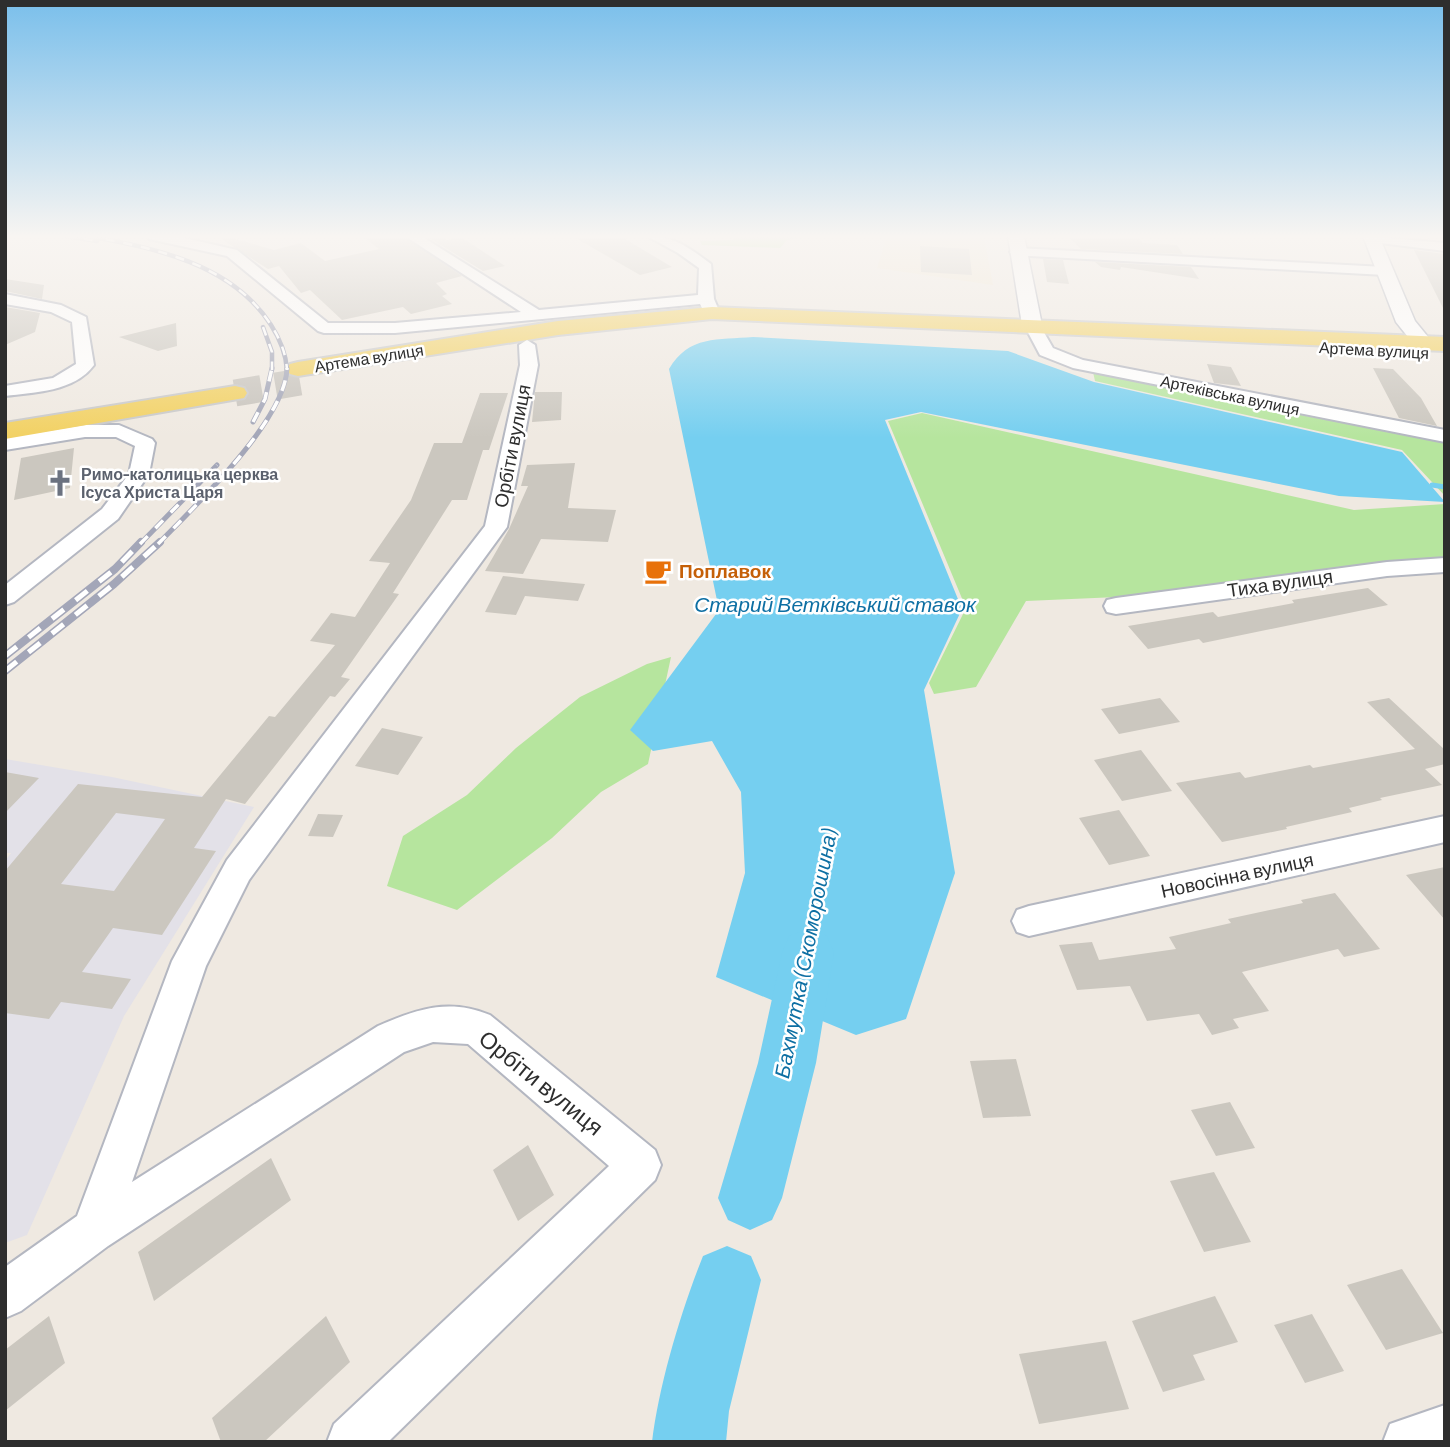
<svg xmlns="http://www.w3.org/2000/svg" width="1450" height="1447" font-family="Barlow,sans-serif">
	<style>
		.industrial { fill: #e3e1e8 }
		.education { fill: #f0e6d1 }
		.green { fill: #b6e59e }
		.water { fill: #75cff0 }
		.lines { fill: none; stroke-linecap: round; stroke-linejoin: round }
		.stream { stroke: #75cff0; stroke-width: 5 }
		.river { fill: #75cff0; fill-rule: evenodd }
		.building { fill: #cbc7bf; fill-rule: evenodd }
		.primary-tunnel { stroke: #c8c4bd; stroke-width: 27; stroke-dasharray: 27 14; stroke-linecap: butt }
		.minor-casing { stroke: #b4b7c1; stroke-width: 4 }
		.tertiary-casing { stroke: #b4b7c1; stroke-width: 3 }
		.primary-casing { stroke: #c9c9c9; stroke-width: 4 }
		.minor { fill: #fff; fill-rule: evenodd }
		.tertiary { fill: #fff; fill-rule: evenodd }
		.primary { fill: #f2d163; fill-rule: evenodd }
		.rail-far2-casing { stroke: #a3a6b8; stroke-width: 4.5 }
		.rail-far1-casing { stroke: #a3a6b8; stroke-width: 5 }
		.rail-casing { stroke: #a3a6b8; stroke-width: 8 }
		.rail-far2 { stroke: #fff; stroke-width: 2.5; stroke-dasharray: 9; stroke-linecap: butt }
		.rail-far1 { stroke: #fff; stroke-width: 3.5; stroke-dasharray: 11; stroke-linecap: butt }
		.rail { stroke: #fff; stroke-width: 5; stroke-dasharray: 15; stroke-linecap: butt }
		.labels { text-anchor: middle; stroke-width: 5; stroke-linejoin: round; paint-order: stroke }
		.far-street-label { font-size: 16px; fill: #2e2e2e; stroke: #fff }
		.far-worship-label { font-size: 16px; font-weight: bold; fill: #5b616d; stroke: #fff; text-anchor: start }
		.street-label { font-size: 19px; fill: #2e2e2e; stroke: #fff }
		.food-label { font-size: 19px; font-weight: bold; fill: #c56008; stroke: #fff; text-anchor: start }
		.water-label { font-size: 21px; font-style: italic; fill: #0d6fa3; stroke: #fff }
		.near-street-label { font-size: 23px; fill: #2e2e2e; stroke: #fff }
	</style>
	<rect width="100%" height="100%" fill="#efe9e1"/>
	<!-- industrial -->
	<path class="industrial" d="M5,759L112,777L254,807L124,1016L27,1235L5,1243V861L11,853H5Z"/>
	<!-- education -->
	<path class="education" d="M887,236H984L993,285L877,268Z"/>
	<!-- green -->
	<path class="green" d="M740,236H803V237L787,240L780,248L702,245L700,241L732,240Z
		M1093,372L1306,416L1445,441V496L1402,450L1095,381Z
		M922,413L1354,510L1445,504V557L1140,596L1026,601L976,687L934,694L929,683L966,608L888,421Z
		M671,657L648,764L601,792L552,838L457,910L387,886L403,836L467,795L516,748L580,697L647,664Z"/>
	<!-- water -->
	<path class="water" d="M753,337L1008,351L1094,382L1402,452L1445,502L1339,496L921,412L885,420L962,609L924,690L955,873L906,1019L856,1035L716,977L745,873L741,792L712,741L653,751L630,730L719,610L669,369C689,335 718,340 753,337Z"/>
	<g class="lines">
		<!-- stream -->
		<path class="stream" d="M1432,485L1445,487"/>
		<!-- river -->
		<path class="river" d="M808,929L827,936L834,953L816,1063L782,1198L772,1220L750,1230L728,1220L718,1198L758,1063L782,953L789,936Z
			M727,1246L751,1256L761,1280L729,1411L726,1442H652C659,1384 681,1311 703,1256Z"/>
	</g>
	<!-- building -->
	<path class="building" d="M225,236L274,250L301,243L325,261L379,249L362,236H403L462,276L436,283L447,294L442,296L452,304L411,314L403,307L342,320L310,290L301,293L279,266L268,269L223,240Z
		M426,236H446V240L461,237L505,266L483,271Z
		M572,236H620L672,267L640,275Z
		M1137,236L1143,243L1177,245L1183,254L1081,249L1069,237Z
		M920,246L969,249L972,275L921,272Z
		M1414,250L1445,254V312Z
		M1043,259L1063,260L1069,284L1047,282Z
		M1095,262L1191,267L1199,279L1121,267L1120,270L1101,267Z
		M5,279L44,285L42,299L5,291Z
		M5,307L40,313L35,332L5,345Z
		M176,323L177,346L158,351L119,337Z
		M1207,364L1231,367L1241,386L1214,383Z
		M1373,368L1393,369L1421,398L1437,426L1399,418Z
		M535,392H562L561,420L532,422Z
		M480,393H508L489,450H483L467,500H452L393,593L399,594L341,677L350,679L335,697L330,696L245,804L226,799L194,848L216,851L162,935L113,928L82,972L131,979L112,1009L61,1002L49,1019L5,1013V871L78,784L202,797L269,716L275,717L335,645L310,641L331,613L355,617L390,563L369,561L411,500L434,443H462ZM116,813L165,819L114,891L61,884Z
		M74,448L70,488L14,500L21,458Z
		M575,463L568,508L616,510L608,542L541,539L523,574L485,571L509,529L528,486H521L527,465Z
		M503,576L520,578L585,584L578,601L525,596L516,615L485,612Z
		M1368,588L1388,605L1203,643L1199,639L1148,649L1128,626L1213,612L1218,617L1294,603L1292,600Z
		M1160,698L1180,722L1119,734L1101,709Z
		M1389,698L1445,750V764L1425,769L1442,785L1380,798L1382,800L1349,808L1352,812L1286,827L1287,829L1222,842L1176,783L1240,772L1245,778L1310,765L1313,768L1415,749L1367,702Z
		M382,728L423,737L398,775L355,766Z
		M1141,750L1172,791L1122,801L1094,760Z
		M5,772L39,778L5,813Z
		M1119,810L1150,856L1109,865L1079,818Z
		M318,814L343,815L333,837L308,836Z
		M1445,867V920L1406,875Z
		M1335,893L1380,949L1344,957L1338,949L1242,972L1269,1011L1233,1019L1239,1028L1212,1035L1199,1014L1147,1021L1130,986L1077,990L1059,945L1092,942L1099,960L1176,949L1169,937L1231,923L1228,919L1303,903L1301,900Z
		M1016,1059L1031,1116L983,1118L970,1061Z
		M1230,1102L1255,1148L1216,1156L1191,1110Z
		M528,1145L554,1195L518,1221L493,1170Z
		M271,1158L291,1200L154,1301L138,1252Z
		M1214,1172L1251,1242L1204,1252L1170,1181Z
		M1402,1269L1443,1333L1386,1350L1347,1285Z
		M1215,1296L1238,1342L1193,1355L1205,1380L1163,1392L1132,1321Z
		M1312,1314L1344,1371L1305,1383L1274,1325Z
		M49,1316L65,1363L5,1411V1350Z
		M326,1316L350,1362L264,1442H221L212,1418Z
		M1106,1341L1129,1409L1039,1424L1019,1354Z"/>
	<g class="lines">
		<!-- primary-tunnel -->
		<path class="primary-tunnel" d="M235,393L300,382"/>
		<defs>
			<path id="minor" d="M147,236H176L237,250L328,323H395L521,312L405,236H421L539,310L698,295L699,268L678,253L647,236C673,235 691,249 711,264L714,299L720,313L718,316H706L700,304L395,333H324L318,331L227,256L149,239Z
				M1367,236L1445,243V251L1372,242L1367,241Z
				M1017,248L1385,267L1392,271L1385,275L1012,255L1010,252Z
				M5,294L61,305L86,317L94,365C74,392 35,392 5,396V386L53,378L76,364L72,322L51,312L5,304Z
				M1032,320L1038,322L1053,348L1083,360L1445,430V442L1073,368L1040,355L1024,325Z
				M527,340L535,345L538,365L507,527L249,880L206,966L132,1182L378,1026C417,1009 449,998 490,1015L655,1150L661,1165L655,1180L388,1442H327L334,1424L609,1166L468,1044L433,1042L404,1052L108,1246L21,1311L5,1318V1267L77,1216L172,961L227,860L485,526L520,365L519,345Z
				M85,425H119L152,439L155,443L149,474L118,519L14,602L5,605V585L102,509L129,474L135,446L116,437H85L5,450V438Z
				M1445,558V572L1387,576L1116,614L1107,612L1104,606L1107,600L1116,598L1387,562Z
				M1445,816V842L1029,936L1017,932L1012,921L1017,910L1029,906Z
				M1445,1405V1442H1383L1390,1424Z"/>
			<path id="tertiary" d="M1008,236H1024L1042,325L1039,329H1025L1022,325Z
				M1363,236H1379L1415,321L1433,343L1430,347H1416L1396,322Z"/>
			<path id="primary" d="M712,307L1445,337V351L712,319L558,335L298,376L290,374L286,369L290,364L298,362L558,321Z
				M235,386L244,388L247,393L244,398L5,439V423Z"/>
		</defs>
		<!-- minor casing -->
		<use href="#minor" class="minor-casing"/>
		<!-- tertiary casing -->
		<use href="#tertiary" class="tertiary-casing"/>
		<!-- primary casing -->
		<use href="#primary" class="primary-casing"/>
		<!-- minor -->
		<use href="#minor" class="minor"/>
		<!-- tertiary -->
		<use href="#tertiary" class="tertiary"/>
		<!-- primary -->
		<use href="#primary" class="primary"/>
		<defs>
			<path id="rail-far2" d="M66,236L97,241
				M88,236C155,248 232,264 271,325C280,339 286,353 287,370
				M263,327L272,352V370"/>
			<path id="rail-far1" d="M253,422L265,399L272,368
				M140,544L217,465
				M158,544C194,507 286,420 287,368"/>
			<path id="rail" d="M5,656L115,569L141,542
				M5,671L114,584L160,542"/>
		</defs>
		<!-- rail-far2 casing -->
		<use href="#rail-far2" class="rail-far2-casing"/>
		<!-- rail-far1 casing -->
		<use href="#rail-far1" class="rail-far1-casing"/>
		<!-- rail casing -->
		<use href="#rail" class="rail-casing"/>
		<!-- rail-far2 -->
		<use href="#rail-far2" class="rail-far2"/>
		<!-- rail-far1 -->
		<use href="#rail-far1" class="rail-far1"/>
		<!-- rail -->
		<use href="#rail" class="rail"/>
	</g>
	<!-- sky -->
	<linearGradient id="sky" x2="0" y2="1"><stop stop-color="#7abfeb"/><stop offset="0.54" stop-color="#f8f5f2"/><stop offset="1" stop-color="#f8f5f2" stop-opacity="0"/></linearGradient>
	<rect width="1450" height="438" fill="url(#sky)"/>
	<!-- icons -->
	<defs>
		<symbol id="church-bare" viewBox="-9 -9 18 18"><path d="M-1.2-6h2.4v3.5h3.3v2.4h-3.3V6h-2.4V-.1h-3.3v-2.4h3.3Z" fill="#6b7280" stroke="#fff" stroke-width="2.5" paint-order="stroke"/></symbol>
		<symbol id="cafe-bare" viewBox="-9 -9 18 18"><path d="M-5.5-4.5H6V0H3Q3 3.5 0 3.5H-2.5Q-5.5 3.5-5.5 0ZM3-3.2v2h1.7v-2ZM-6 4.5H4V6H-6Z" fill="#e8710a" stroke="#fff" stroke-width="2.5" paint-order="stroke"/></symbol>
	</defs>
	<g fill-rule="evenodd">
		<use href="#church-bare" x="41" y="464" width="38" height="38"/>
		<use href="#cafe-bare" x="639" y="552" width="38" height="38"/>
	</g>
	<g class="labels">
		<!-- far-street labels -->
		<g class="far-street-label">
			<text transform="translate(1374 350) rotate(3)" y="6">Артема вулиця</text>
			<text transform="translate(369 358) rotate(-9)" y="6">Артема вулиця</text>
			<text transform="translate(1230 395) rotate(12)" y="6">Артеківська вулиця</text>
		</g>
		<!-- far-worship labels -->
		<g class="far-worship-label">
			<text x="81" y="480">Римо-католицька церква<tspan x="81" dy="18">Ісуса Христа Царя</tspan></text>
		</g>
		<!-- street labels -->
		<g class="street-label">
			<text transform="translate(512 446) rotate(-79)" y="7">Орбіти вулиця</text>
			<text transform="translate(1280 583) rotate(-8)" y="7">Тиха вулиця</text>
			<text transform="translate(1237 875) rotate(-12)" y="7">Новосінна вулиця</text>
		</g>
		<!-- food labels -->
		<g class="food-label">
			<text x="679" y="578">Поплавок</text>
		</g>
		<!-- water labels -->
		<g class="water-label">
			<text x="835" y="612">Старий Ветківський ставок</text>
			<text transform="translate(806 954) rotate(-79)" y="7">Бахмутка (Скоморошина)</text>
		</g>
		<!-- near-street labels -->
		<g class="near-street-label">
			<text transform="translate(541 1083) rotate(39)" y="8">Орбіти вулиця</text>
		</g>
	</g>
	<!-- border -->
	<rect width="1450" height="1447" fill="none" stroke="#2e2e2e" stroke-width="14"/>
</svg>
